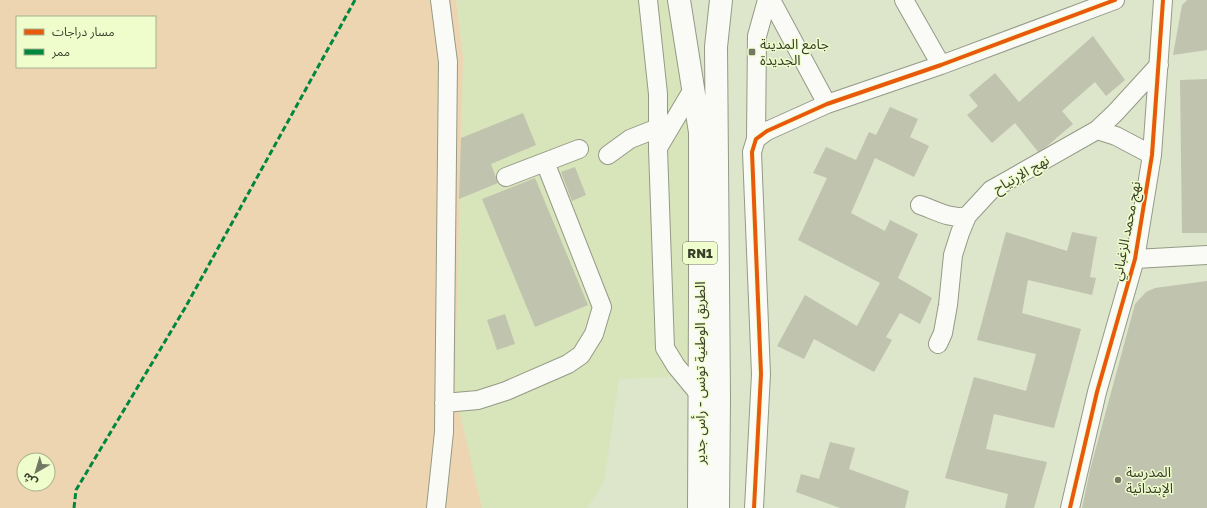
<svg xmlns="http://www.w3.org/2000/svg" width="1207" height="508" font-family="'Golos Text','Noto Sans Arabic',sans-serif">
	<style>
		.built { fill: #d8e4ba }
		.green { fill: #eed5b2; fill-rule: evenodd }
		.building { fill: #c0c3ae }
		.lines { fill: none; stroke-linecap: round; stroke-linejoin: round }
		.minor-casing { stroke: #949a86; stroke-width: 20 }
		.major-casing { stroke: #949a86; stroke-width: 24 }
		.minor { stroke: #fafbf7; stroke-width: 18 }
		.major { stroke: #fafbf7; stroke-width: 22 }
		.quiet { stroke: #00873e; stroke-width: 3; stroke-dasharray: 6 3; stroke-linecap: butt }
		.cycleway-casing { stroke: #effdcd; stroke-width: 6 }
		.cycleway { stroke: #e8590c; stroke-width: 4 }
		.poi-dot { fill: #727863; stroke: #effdcd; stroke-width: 1.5 }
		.labels { text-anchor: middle; stroke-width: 3; stroke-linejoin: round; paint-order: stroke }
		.shield { fill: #effdcd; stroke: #70775c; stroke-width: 1 }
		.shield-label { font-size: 13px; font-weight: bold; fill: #393e2b }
		.poi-label { font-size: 14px; fill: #393e2b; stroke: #effdcd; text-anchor: start }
		.street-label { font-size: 14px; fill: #393e2b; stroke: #effdcd }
	</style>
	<rect width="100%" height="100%" fill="#dde5cb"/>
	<!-- built -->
	<path class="built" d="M456,0H669L687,62L695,376L619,379L604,482L587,508H482L455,393L463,58Z"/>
	<!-- green -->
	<path class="green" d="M0,0H456L463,57L455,393L482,508H0ZM17,17H155V67H17ZM24,460H48V484H24Z"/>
	<!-- building -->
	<path class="building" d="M1187,0H1207V50L1173,55L1182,5Z
		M1093,36L1125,80L1106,96L1095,82L1062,111L1073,124L1039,153L1015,123L992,143L967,115L978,106L969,95L995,73L1019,102Z
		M1207,79V233H1182L1180,80Z
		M890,107L918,119L910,137L929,146L914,177L875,158L851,213L885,231L890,220L918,234L898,278L932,298L920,324L900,313L886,337L892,340L874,372L814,339L804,359L777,346L805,295L857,326L880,283L798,240L827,178L813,173L826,147L856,160L869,132L876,135Z
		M523,113L536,145L491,164L498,183L459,199L461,138Z
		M575,167L586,195L572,201L561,172Z
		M535,178L588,305L535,327L482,199Z
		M1006,232L1067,251L1072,232L1097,237L1090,277L1096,278L1092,295L1028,280L1022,313L1081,329L1054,428L994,414L986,449L1047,462L1034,508H1005L1008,494L945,478L974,377L1026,391L1036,354L977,340Z
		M1207,281V508H1082L1090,470L1135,304L1146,292L1155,288Z
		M505,314L515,344L497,350L487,320Z
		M830,442L855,448L849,469L909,491L905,508H840L796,492L801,474L819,479Z"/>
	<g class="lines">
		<defs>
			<path id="minor" d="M648,0L658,94V149L665,348L676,366L700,395
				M771,0L827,104
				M904,0L941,65
				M1097,130L1116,136L1152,155
				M756,139L757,36L767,0
				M658,148L693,89
				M608,155L630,139L658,128
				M506,177L579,149
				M920,205C935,210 951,220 967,216
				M1135,259L1207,255
				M938,344L943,333L948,305L953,255L960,233L967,216L991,190L1097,130L1115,113L1159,65
				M444,403L478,400L506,391L568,364L581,355L594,334L602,307L545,162
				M436,508L444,432L448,62L440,0
				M754,508L761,374L752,152L756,139L767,131L827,104L941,65L1115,0
				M1070,508L1097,392L1135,259L1152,155L1163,0"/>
			<path id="major" d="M679,0L700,132V305L699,508
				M718,508L719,399L716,47L721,0"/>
		</defs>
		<!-- minor casing -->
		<use href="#minor" class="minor-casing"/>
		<!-- major casing -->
		<use href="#major" class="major-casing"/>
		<!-- minor -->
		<use href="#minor" class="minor"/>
		<!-- major -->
		<use href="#major" class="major"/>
		<!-- quiet -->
		<path class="quiet" d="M74,508L76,490L185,308L355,0"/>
		<defs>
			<path id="cycleway" d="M754,508L761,374L752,152L756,139L767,131L827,104L941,65L1115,0
				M1070,508L1097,392L1135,259L1152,155L1163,0"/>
		</defs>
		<!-- cycleway casing -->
		<use href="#cycleway" class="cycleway-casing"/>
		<!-- cycleway -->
		<use href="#cycleway" class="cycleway"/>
	</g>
	<!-- markers -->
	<g class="poi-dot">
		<rect x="748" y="48" width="8" height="8" rx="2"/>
		<circle cx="1118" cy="480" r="4"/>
	</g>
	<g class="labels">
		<!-- shield labels -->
		<rect class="shield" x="683" y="242" width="34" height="22" rx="3"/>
		<g class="shield-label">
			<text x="700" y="258">RN1</text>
		</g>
		<!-- poi labels -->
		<g class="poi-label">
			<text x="760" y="49">جامع المدينة<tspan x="760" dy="16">الجديدة</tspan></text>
			<text x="1126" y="477">المدرسة<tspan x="1126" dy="16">الإبتدائية</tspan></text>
		</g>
		<!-- street labels -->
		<g class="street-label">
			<text transform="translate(1021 174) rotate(-30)" y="5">نهج الإرتياح</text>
			<text transform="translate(1126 231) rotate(-79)" y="5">نهج محمد الزغباني</text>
			<text transform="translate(700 373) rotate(-90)" y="5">الطريق الوطنية تونس - رأس جدير</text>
		</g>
	</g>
	<!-- legend -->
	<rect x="16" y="16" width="140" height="52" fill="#effdcd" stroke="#a6b18c"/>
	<rect x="24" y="29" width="20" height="6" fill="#e8590c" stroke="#a6b18c"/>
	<text x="52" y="36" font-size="12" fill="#393e2b">مسار دراجات</text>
	<rect x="24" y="49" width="20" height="6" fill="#00873e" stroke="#a6b18c"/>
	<text x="52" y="56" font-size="12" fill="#393e2b">ممر</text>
	<!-- north arrow -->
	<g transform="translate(36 472) rotate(218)"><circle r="19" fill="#effdcd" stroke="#a6b18c"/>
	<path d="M0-3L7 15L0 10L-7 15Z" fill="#727863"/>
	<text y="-6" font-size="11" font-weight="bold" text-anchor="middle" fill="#393e2b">ش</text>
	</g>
</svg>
